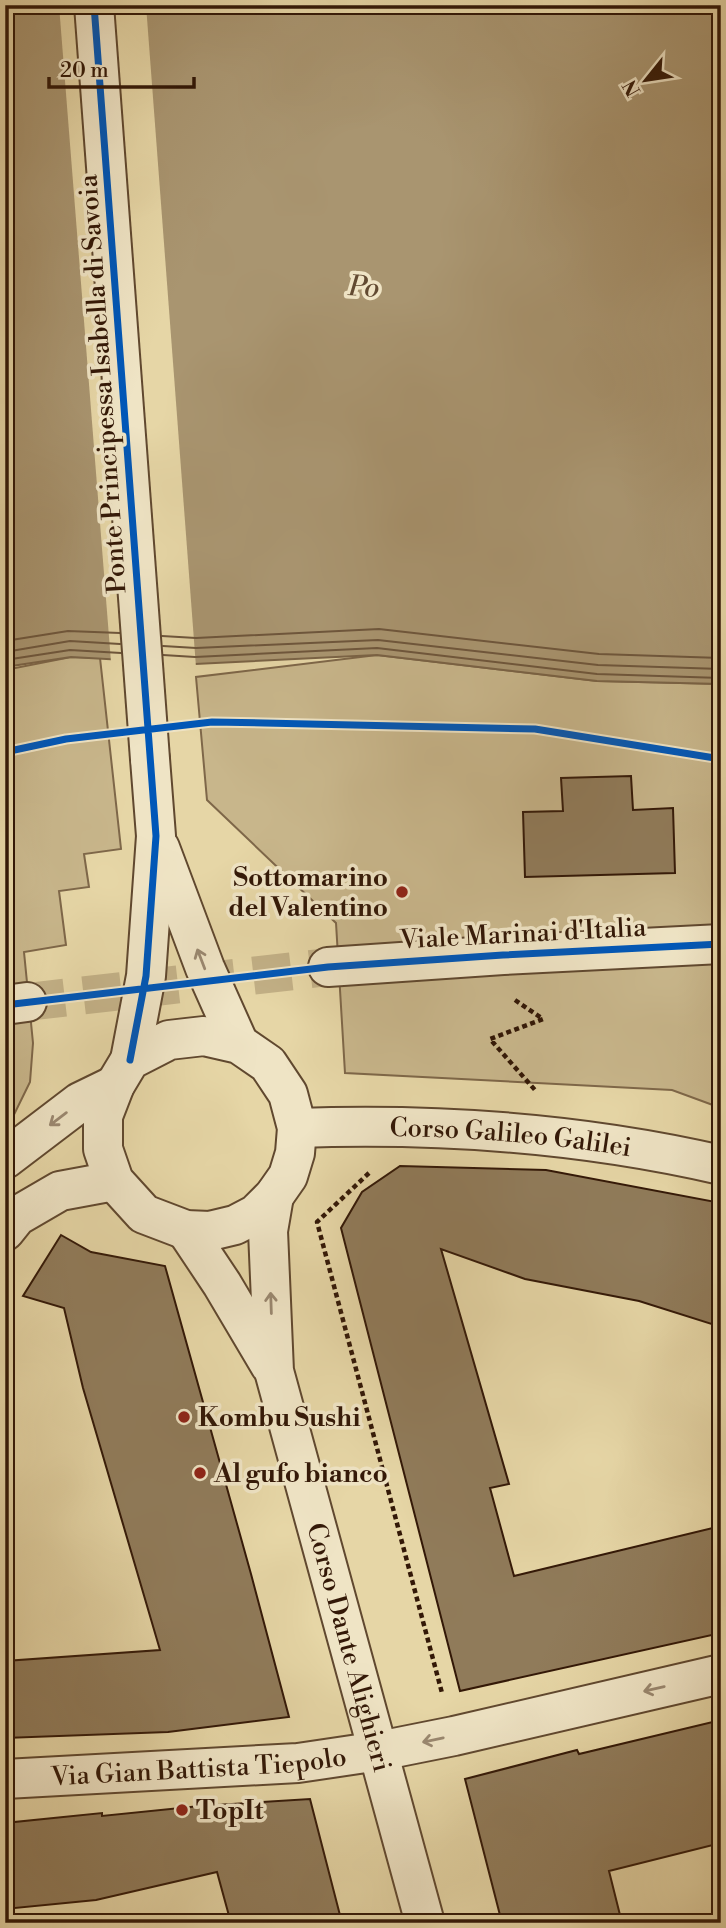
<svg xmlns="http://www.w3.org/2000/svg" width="726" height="1928" font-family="'Libre Bodoni',serif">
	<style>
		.green { fill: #c8b68b; stroke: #7e6749; stroke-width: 2 }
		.water { fill: #a99570; stroke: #7a6346; stroke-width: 2 }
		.pier { fill: #e6d6a6 }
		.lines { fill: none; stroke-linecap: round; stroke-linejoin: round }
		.shore { stroke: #6e563c; stroke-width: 2 }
		.building { fill: #907b5a; stroke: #331807; stroke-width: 2 }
		.minor-tunnel { stroke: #c2b086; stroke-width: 38; stroke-dasharray: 38 19; stroke-linecap: butt }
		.minor-casing { stroke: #60482f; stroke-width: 42 }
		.tertiary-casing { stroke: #60482f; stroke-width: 42 }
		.path { stroke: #331807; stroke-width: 4.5; stroke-dasharray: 5 3.5; stroke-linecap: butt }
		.minor { stroke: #efe4c5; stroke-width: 38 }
		.tertiary { stroke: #efe4c5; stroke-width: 38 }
		.tertiary-bridge-casing { stroke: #60482f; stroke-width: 42; stroke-linecap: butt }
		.tertiary-bridge { stroke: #efe4c5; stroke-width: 38 }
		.cycleway-casing { stroke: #efe4c5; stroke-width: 11 }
		.cycleway { stroke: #0057b8; stroke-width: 7 }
		.oneway { stroke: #9a8870 }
		.poi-dot { fill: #8f2418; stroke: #efe4c5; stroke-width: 2.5 }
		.labels { text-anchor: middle; stroke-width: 7; stroke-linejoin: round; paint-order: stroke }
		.street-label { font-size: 26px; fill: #331807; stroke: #efe4c5 }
		.poi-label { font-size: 26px; font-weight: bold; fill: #331807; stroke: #efe4c5; text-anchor: start }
		.water-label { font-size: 28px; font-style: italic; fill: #624a31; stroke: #efe4c5 }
	</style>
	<rect width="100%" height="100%" fill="#e6d6a6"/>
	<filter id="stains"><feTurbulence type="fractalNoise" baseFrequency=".00286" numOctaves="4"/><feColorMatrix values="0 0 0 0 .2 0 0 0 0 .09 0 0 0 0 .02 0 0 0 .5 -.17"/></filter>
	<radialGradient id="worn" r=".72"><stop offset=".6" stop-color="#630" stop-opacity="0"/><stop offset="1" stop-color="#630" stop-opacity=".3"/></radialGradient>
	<!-- green -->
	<path class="green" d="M377,655L597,681L721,684V1108L672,1090L345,1073L336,923L207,800L196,677Z
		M71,657L100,658L121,849L84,854L89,887L59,891L66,945L24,952L33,1043L30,1082L5,1133V670Z"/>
	<!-- water -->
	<path class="water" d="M5,5H697L721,15V684L597,681L377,655L195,664L71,657L5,667Z"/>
	<!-- pier -->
	<path class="pier" d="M59,5H146L196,667L111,662Z"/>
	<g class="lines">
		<!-- shore -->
		<path class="shore" d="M162,636L196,638L379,629L599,654L721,658
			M5,641L68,631L120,633
			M163,646L196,648L378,640L598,665L721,669
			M5,652L70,641L120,644
			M163,655L195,657L377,648L597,674L721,678
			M5,660L70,650L121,653"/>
	</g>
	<!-- building -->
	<path class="building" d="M631,776L633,810L673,808L675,873L525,877L523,812L563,811L561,778Z
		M400,1166L546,1170L721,1203V1327L639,1301L525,1279L441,1249L509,1484L490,1488L514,1576L721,1526V1633L460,1691L341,1228L362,1192Z
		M61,1235L91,1252L165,1266L251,1574L289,1717L168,1732L5,1738V1661L160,1650L83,1388L64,1308L23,1296Z
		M721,1720V1843L609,1871L622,1923H502L465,1779L577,1750L579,1754Z
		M310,1799L342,1923H231L217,1872L96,1900L5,1909V1823L102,1813V1816L200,1806Z"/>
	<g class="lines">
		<!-- minor-tunnel -->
		<path class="minor-tunnel" d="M27,1002L328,967"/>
		<defs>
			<g id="minor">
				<path d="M328,967L503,955L721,944"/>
				<path d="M5,1005L27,1002"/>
				<path d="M5,1159L80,1102L115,1085"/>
				<path d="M5,1231L17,1216L60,1191L114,1181"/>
				<path id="s1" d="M5,1779L298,1763L379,1751L454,1736L721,1674"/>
			</g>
			<g id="tertiary">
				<path d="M160,848L205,968L239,1044"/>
				<path d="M204,1036L239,1044L268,1064L288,1094L297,1128L295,1153L288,1176L274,1196L256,1214L235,1225L210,1231L186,1230L144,1214L114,1181L103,1149V1116L115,1085L130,1060L169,1040Z"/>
				<path d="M130,1060L146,976L156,836L150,759"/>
				<path id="s2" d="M297,1128C439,1123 582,1133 721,1165"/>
				<path id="s3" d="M274,1196L268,1231L274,1371L425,1923"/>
				<path d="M186,1230L222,1284L270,1365"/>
			</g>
		</defs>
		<!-- minor casing -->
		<use href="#minor" class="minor-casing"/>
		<!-- tertiary casing -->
		<use href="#tertiary" class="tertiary-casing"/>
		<!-- path -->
		<path class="path" d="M192,725L212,722L264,723L535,729L721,759
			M5,752L66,739L104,735
			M515,1000L543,1019L490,1039L535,1090
			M369,1173L317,1222L442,1693"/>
		<!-- minor -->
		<use href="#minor" class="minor"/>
		<!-- tertiary -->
		<use href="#tertiary" class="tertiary"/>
		<defs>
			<path id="tertiary-bridge" d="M94,5L150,759"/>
		</defs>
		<!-- tertiary-bridge casing -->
		<use href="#tertiary-bridge" class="tertiary-bridge-casing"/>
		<!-- tertiary-bridge -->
		<use href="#tertiary-bridge" class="tertiary-bridge"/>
		<defs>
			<path id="cycleway" d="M94,5L156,836L146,976L130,1060
				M5,752L66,739L212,722L264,723L535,729L721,759
				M5,1005L328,967L503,955L721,944"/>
		</defs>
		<!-- cycleway casing -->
		<use href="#cycleway" class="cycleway-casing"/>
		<!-- cycleway -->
		<use href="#cycleway" class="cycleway"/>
	</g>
	<!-- one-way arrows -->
	<defs><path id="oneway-shaft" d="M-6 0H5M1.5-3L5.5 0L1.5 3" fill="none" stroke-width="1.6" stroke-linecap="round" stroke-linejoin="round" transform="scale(1.75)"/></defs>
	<g class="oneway">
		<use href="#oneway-shaft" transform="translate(201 959) rotate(-111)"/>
		<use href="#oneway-shaft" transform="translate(58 1119) rotate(143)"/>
		<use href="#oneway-shaft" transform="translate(271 1303) rotate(-92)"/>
		<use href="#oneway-shaft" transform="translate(654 1689) rotate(167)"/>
		<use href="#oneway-shaft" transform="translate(433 1740) rotate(168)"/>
	</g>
	<!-- markers -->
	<g class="poi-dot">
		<circle cx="402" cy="892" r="7"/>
		<circle cx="184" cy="1417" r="7"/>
		<circle cx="200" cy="1473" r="7"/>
		<circle cx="182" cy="1810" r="7"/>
	</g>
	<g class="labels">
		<!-- street labels -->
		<g class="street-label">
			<text transform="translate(102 384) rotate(-94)" y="9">Ponte Principessa Isabella di Savoia</text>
			<text transform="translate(523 933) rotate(-3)" y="9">Viale Marinai d'Italia</text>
			<text dy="9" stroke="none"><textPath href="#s2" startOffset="214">Corso Galileo Galilei</textPath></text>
			<text dy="9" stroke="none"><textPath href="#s3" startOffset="462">Corso Dante Alighieri</textPath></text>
			<text dy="9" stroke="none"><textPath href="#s1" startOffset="194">Via Gian Battista Tiepolo</textPath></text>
		</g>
		<!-- poi labels -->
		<g class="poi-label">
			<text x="388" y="886" text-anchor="end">Sottomarino<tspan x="388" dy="30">del Valentino</tspan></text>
			<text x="198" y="1426">Kombu Sushi</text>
			<text x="214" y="1482">Al gufo bianco</text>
			<text x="196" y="1819">TopIt</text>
		</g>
		<!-- water labels -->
		<g class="water-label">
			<text transform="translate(364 286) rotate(4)" y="10">Po</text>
		</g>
	</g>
	<!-- margin -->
	<rect width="726" height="1928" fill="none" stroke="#e6d6a6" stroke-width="28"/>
	<rect x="7" y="7" width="712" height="1914" fill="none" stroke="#331807" stroke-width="3.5"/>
	<rect x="14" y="14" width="698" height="1900" fill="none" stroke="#331807" stroke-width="2"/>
	<!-- north arrow -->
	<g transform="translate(646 80) rotate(240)" stroke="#efe4c5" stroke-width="5" paint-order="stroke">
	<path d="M0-5L12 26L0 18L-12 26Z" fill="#331807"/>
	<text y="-10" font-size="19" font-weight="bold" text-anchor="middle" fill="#331807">N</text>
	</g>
	<!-- scale -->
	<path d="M49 77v10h145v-10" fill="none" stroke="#331807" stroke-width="3.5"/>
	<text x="60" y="77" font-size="21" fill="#331807" stroke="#efe4c5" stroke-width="5" paint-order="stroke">20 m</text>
	<rect width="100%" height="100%" filter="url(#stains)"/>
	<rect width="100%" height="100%" fill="url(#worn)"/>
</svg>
